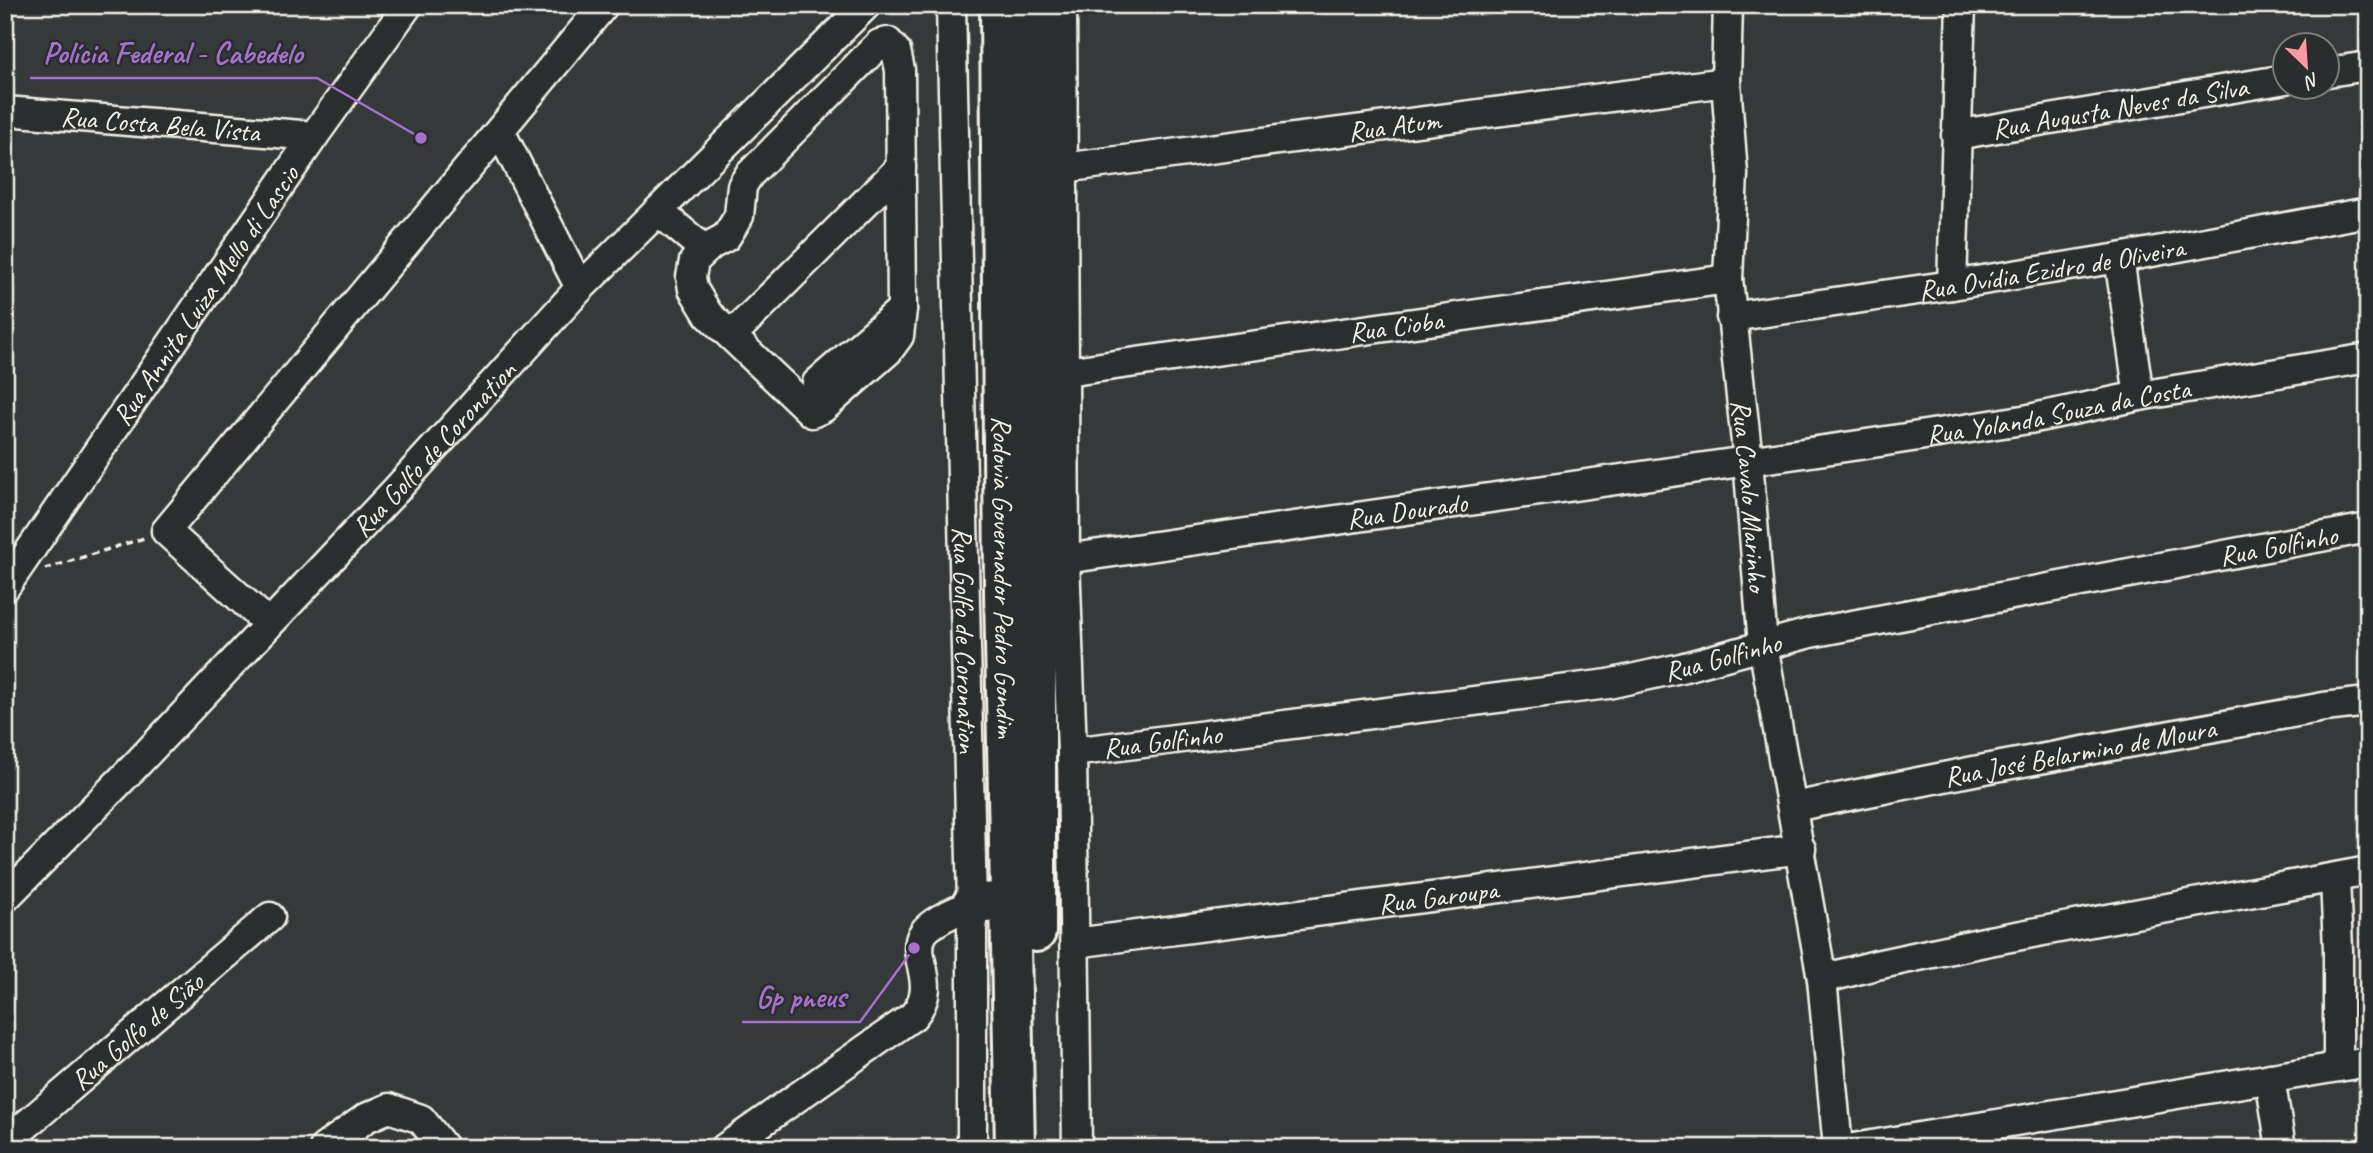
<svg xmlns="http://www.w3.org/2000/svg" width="2373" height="1153" font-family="Caveat,sans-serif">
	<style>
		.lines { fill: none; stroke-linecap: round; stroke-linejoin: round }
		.minor-casing { stroke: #f4f1e8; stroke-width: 33 }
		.highway-casing { stroke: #f4f1e8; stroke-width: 44 }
		.path { stroke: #f4f1e8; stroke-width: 3.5; stroke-dasharray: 7 5; stroke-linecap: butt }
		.minor { stroke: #2a2d2e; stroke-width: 28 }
		.highway { stroke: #2a2d2e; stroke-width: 38 }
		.labels { text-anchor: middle; stroke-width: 5; stroke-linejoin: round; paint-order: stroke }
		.street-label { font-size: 28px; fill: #f4f1e8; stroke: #2a2d2e }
		.leader { fill: none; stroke: #a571cd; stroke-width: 2.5 }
		.callout-dot { fill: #a571cd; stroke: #2a2d2e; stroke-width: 2.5 }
		.callout-label { font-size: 30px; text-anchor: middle; font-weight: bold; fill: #a571cd; stroke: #2a2d2e; stroke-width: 5; stroke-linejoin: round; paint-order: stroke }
	</style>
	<rect width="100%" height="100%" fill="#363939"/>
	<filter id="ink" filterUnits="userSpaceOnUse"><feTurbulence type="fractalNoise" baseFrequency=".0143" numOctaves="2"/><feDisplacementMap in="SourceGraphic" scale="14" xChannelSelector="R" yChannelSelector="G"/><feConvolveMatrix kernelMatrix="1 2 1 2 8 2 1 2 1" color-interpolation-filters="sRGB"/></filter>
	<g filter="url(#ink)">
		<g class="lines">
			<defs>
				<g id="minor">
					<path id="s1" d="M951,5L972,904V1148"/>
					<path d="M1062,5L1065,559L1072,752L1077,1148"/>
					<path id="s2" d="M1728,5L1726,82L1733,174L1728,279L1748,460L1763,645L1822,979L1838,1148"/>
					<path d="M888,42L896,51L900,70L902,309L899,336L888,351L823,408L812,413L708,314L693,289L691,277L694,261L711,245L726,237L739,216L742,186L749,175L879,44Z"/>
					<path d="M2328,72L2368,66"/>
					<path id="s3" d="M5,111L314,136"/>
					<path d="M500,131L580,288"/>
					<path id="s4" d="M1956,135L2286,79"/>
					<path id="s5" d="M1063,168L1726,82"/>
					<path d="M658,211L705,250"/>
					<path d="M2119,258L2139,396"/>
					<path d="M1952,285L1961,5"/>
					<path id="s6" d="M1731,317L1952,285L2119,258L2368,212"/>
					<path d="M731,336L901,167"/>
					<path id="s7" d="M1065,372L1728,279"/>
					<path d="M817,383L902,309"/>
					<path id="s8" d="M1065,559L1873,443L2029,419L2139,396L2368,358"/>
					<path id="s9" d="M5,587L314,136L408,5"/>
					<path d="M269,624L166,531L604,5"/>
					<path id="s10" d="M1072,752L1608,684L1681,668L1810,633L2368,528"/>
					<path id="s11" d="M1793,807L1974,771L2324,707L2368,702"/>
					<path d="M2335,878L2338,950V1067"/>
					<path id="s12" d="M5,898L136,765L395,491L580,288L866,5"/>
					<path id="s13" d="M1075,943L1801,849"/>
					<path d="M1822,979L1876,965L1989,941L2368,871"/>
					<path d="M2270,1078L2281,1148"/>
					<path id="s14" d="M5,1143L270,917"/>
					<path d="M324,1148L366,1118L389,1108L421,1119L444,1148"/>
					<path d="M725,1148L913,1016C942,983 907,956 924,932C934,919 958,911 972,904"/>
					<path d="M1854,1148L2368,1062"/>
				</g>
				<g id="highway">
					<path id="s15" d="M1000,5L1004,591L1015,1148"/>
					<path d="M1036,5V932"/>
					<path d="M972,904L1010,901"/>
				</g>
			</defs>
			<!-- minor casing -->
			<use href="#minor" class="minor-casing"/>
			<!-- highway casing -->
			<use href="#highway" class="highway-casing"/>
			<!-- path -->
			<path class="path" d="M45,569L144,538
				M929,1144V1148"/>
			<!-- minor -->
			<use href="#minor" class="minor"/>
			<!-- highway -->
			<use href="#highway" class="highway"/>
		</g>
	</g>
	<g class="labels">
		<!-- street labels -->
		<g class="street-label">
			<text dy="10" stroke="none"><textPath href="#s4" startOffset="166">Rua Augusta Neves da Silva</textPath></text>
			<text dy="10" stroke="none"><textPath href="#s3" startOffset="156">Rua Costa Bela Vista</textPath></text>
			<text dy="10" stroke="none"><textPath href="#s5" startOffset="334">Rua Atum</textPath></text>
			<text dy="10" stroke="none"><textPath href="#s6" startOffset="324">Rua Ovídia Ezidro de Oliveira</textPath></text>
			<text dy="10" stroke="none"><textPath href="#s9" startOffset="354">Rua Annita Luiza Mello di Lascio</textPath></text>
			<text dy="10" stroke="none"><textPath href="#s7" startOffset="334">Rua Cioba</textPath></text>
			<text dy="10" stroke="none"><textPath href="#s8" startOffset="1004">Rua Yolanda Souza da Costa</textPath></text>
			<text dy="10" stroke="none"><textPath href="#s12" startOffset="621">Rua Golfo de Coronation</textPath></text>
			<text dy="10" stroke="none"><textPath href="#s2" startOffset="492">Rua Cavalo Marinho</textPath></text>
			<text dy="10" stroke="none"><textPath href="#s8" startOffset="345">Rua Dourado</textPath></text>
			<text dy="10" stroke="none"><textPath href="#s10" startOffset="1225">Rua Golfinho</textPath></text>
			<text dy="10" stroke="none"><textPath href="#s15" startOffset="572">Rodovia Governador Pedro Gondim</textPath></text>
			<text dy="10" stroke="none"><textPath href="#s1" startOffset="635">Rua Golfo de Coronation</textPath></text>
			<text dy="10" stroke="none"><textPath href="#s10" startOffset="658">Rua Golfinho</textPath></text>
			<text dy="10" stroke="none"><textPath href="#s10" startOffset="91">Rua Golfinho</textPath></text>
			<text dy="10" stroke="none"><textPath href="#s11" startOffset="292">Rua José Belarmino de Moura</textPath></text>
			<text dy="10" stroke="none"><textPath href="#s13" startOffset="366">Rua Garoupa</textPath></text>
			<text dy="10" stroke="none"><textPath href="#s14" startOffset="173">Rua Golfo de Sião</textPath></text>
		</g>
	</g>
	<!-- callouts -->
	<path class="leader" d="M421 138L317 78H30M914 948L860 1022H742"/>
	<g class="callout-dot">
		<circle cx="421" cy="138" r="7"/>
		<circle cx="914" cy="948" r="7"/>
	</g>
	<g class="callout-label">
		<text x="173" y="63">Polícia Federal - Cabedelo</text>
		<text x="801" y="1007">Gp pneus</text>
	</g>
	<!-- margin -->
	<rect width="2373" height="1153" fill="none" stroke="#2a2d2e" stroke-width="28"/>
	<rect x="14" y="14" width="2345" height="1125" fill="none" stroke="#f4f1e8" stroke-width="2.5" filter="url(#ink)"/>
	<!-- north arrow -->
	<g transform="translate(2306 66) rotate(155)"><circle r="33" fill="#2a2d2e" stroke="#7b7b78" stroke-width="2"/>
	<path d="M0-5L12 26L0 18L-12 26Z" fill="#ff9aa2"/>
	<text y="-10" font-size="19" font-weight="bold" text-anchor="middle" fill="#f4f1e8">N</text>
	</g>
</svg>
